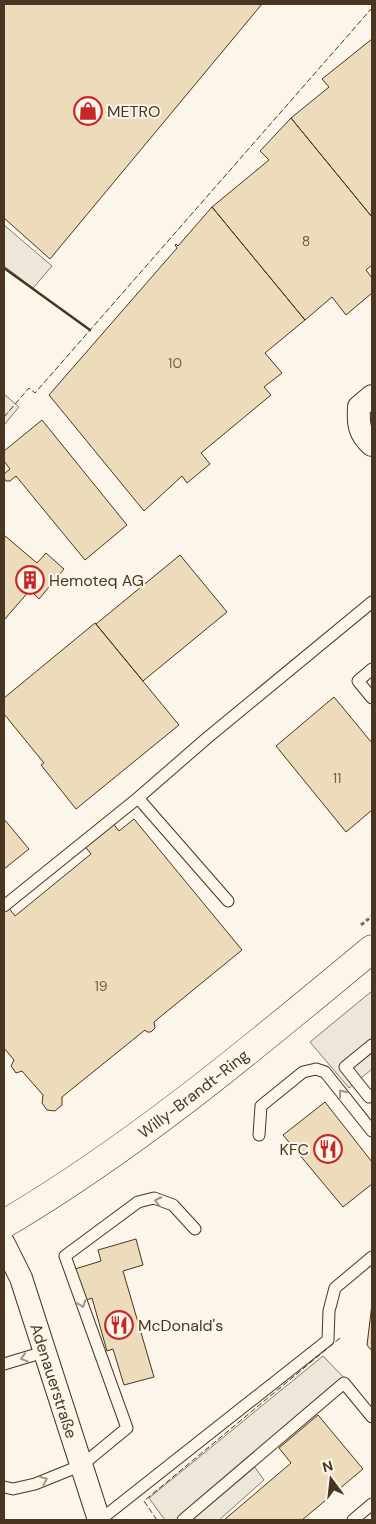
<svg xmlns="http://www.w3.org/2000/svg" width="376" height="1524" font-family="'DM Sans',sans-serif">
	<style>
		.parking { fill: #ede7d9; stroke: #887966 }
		.building { fill: #ecdcbc; stroke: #4a3520 }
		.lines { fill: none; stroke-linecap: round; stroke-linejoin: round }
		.service-casing { stroke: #4a3520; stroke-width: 13 }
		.minor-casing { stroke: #4a3520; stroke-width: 24 }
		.tertiary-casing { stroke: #4a3520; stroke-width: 29 }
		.path { stroke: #7f6f5c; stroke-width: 3; stroke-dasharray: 4 2.5; stroke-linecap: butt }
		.service { stroke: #fbf6e9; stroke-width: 11 }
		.minor { stroke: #fbf6e9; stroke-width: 22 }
		.tertiary { stroke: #fbf6e9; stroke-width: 28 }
		.fence { stroke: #4a3520; stroke-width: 1; stroke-dasharray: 6 2.5; stroke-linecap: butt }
		.wall { stroke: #4a3520; stroke-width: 2.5 }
		.oneway { stroke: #a29684 }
		.labels { text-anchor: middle; stroke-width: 4; stroke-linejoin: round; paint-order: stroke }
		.number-label { font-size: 14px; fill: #725f47 }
		.poi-label { font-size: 16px; fill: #4a3520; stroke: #fbf6e9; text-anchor: start }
		.street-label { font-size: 16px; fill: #4a3520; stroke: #fbf6e9 }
	</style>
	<rect width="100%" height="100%" fill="#fbf6e9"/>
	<!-- parking -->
	<path class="parking" d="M4,225L52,266L33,288L4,266Z
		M4,394L19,407L4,425Z
		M372,991V1069L349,1088L310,1042Z
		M323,1356L349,1383L254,1466L264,1480L219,1520H165L149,1498Z"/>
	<!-- building -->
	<path class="building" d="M4,4H262L50,259L4,218Z
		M372,39V217L291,118L329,87L322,79Z
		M291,118L372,217V265L366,270L372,278V293L346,315L332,297L305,320L212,207L269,160L260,151Z
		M212,207L305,320L265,353L282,373L264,387L271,395L201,453L210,464L187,483L182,476L144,511L49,395L177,248L175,245L176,244L178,246Z
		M42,420L127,525L85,560L16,476L10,481H6L4,478V474L10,469L4,461V451Z
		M4,535L37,563L46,553L64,569L39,599L30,590L4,620Z
		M180,555L227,612L143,681L96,624Z
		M95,623L179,725L76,809L41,765L44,763L4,714V698Z
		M334,697L372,743V810L346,832L276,746Z
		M4,819L29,849L4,869Z
		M134,819L242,950L154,1022L155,1028L151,1032H147L145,1030L62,1097V1105L55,1111L47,1110L42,1103L43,1095L22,1071L16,1073L11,1066L14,1060L4,1048V911L8,907L15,916L91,854L84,845L112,822L119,831Z
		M325,1102L372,1162V1184L343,1207L283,1135Z
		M136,1239L143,1265L123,1271L154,1377L124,1385L113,1349L107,1351L92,1298L84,1301L75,1269L101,1261L98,1250Z
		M372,1304V1351L367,1345Z
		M318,1415L363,1469L302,1520H224L291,1463L279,1448Z"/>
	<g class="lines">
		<defs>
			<path id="service" d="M372,669L358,681L372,698
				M138,798L207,738L372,602
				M4,906L138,798L228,901
				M372,1045L345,1067L369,1097L372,1095
				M259,1135L261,1106L303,1072L316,1069L325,1072L372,1131
				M4,1364L44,1352
				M4,1487L13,1489L35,1484L82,1465L127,1428L65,1256L138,1202L154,1198L173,1205L195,1229
				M100,1520L328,1340L329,1311L335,1288L372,1257
				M183,1520L344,1383L372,1417
				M353,1520L372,1504"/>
			<g id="minor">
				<path d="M372,396L359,407C358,424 359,434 372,445"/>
				<path id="s1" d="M4,1244L21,1278L99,1520"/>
			</g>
			<g id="tertiary">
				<path id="s2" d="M4,1224C136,1146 254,1047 372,949"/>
			</g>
		</defs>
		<!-- service casing -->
		<use href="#service" class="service-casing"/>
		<!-- minor casing -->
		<use href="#minor" class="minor-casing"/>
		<!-- tertiary casing -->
		<use href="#tertiary" class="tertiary-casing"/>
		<!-- path -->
		<path class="path" d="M361,925L372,916"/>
		<!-- service -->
		<use href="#service" class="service"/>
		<!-- minor -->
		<use href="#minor" class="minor"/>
		<!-- tertiary -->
		<use href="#tertiary" class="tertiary"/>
		<!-- fence -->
		<path class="fence" d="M4,417L29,388L35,393L372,8
			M157,1520L144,1501L340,1338"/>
		<!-- wall -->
		<path class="wall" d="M4,268L90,330"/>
	</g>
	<!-- one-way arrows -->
	<defs><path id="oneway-chevron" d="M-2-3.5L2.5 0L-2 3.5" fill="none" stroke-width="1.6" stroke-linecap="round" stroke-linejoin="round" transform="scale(1.25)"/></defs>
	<g class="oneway">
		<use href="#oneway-chevron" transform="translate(342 1093) rotate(-128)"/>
		<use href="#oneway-chevron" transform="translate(158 1201) rotate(-168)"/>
		<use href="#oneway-chevron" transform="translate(82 1304) rotate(70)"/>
		<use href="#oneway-chevron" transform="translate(24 1358) rotate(163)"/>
		<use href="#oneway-chevron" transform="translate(44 1480) rotate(-22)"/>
	</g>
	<!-- icons -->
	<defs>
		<symbol id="shop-ring" viewBox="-11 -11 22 22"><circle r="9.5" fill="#fbf6e9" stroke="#c62828" stroke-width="1.5"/><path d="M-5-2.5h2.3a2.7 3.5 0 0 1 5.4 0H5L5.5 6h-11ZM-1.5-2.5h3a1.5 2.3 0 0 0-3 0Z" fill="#c62828"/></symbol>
		<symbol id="building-ring" viewBox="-11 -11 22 22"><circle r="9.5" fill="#fbf6e9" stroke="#c62828" stroke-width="1.5"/><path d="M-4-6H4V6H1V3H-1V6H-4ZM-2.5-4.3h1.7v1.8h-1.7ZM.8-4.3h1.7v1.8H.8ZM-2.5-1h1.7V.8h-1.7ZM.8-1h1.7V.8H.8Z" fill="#c62828"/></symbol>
		<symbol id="restaurant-ring" viewBox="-11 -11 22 22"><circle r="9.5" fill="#fbf6e9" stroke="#c62828" stroke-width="1.5"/><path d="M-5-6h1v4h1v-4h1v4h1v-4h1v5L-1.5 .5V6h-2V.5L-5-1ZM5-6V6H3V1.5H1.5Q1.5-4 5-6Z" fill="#c62828"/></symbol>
	</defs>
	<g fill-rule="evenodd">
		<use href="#shop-ring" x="72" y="95" width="32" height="32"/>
		<use href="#building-ring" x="14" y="564" width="32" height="32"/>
		<use href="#restaurant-ring" x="312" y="1133" width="32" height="32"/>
		<use href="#restaurant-ring" x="103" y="1309" width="32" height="32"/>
	</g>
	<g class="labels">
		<!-- number labels -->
		<g class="number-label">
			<text x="306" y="246">8</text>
			<text x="175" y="368">10</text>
			<text x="337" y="783">11</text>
			<text x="101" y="991">19</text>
		</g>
		<!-- poi labels -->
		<g class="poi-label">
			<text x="107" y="117">METRO</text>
			<text x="49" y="586">Hemoteq AG</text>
			<text x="309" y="1155" text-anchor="end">KFC</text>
			<text x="138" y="1331">McDonald's</text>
		</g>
		<!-- street labels -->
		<g class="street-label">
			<text dy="6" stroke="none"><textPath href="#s2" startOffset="230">Willy-Brandt-Ring</textPath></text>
			<text dy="6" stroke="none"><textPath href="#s1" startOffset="146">Adenauerstraße</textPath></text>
		</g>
	</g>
	<!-- border -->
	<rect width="376" height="1524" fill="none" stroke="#4a3520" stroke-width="10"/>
	<!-- north arrow -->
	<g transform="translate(331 1479) rotate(345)" stroke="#fbf6e9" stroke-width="4" paint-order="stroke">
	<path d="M0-4L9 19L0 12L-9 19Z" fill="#4a3520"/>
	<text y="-8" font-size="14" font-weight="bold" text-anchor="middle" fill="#4a3520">N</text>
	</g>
</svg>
